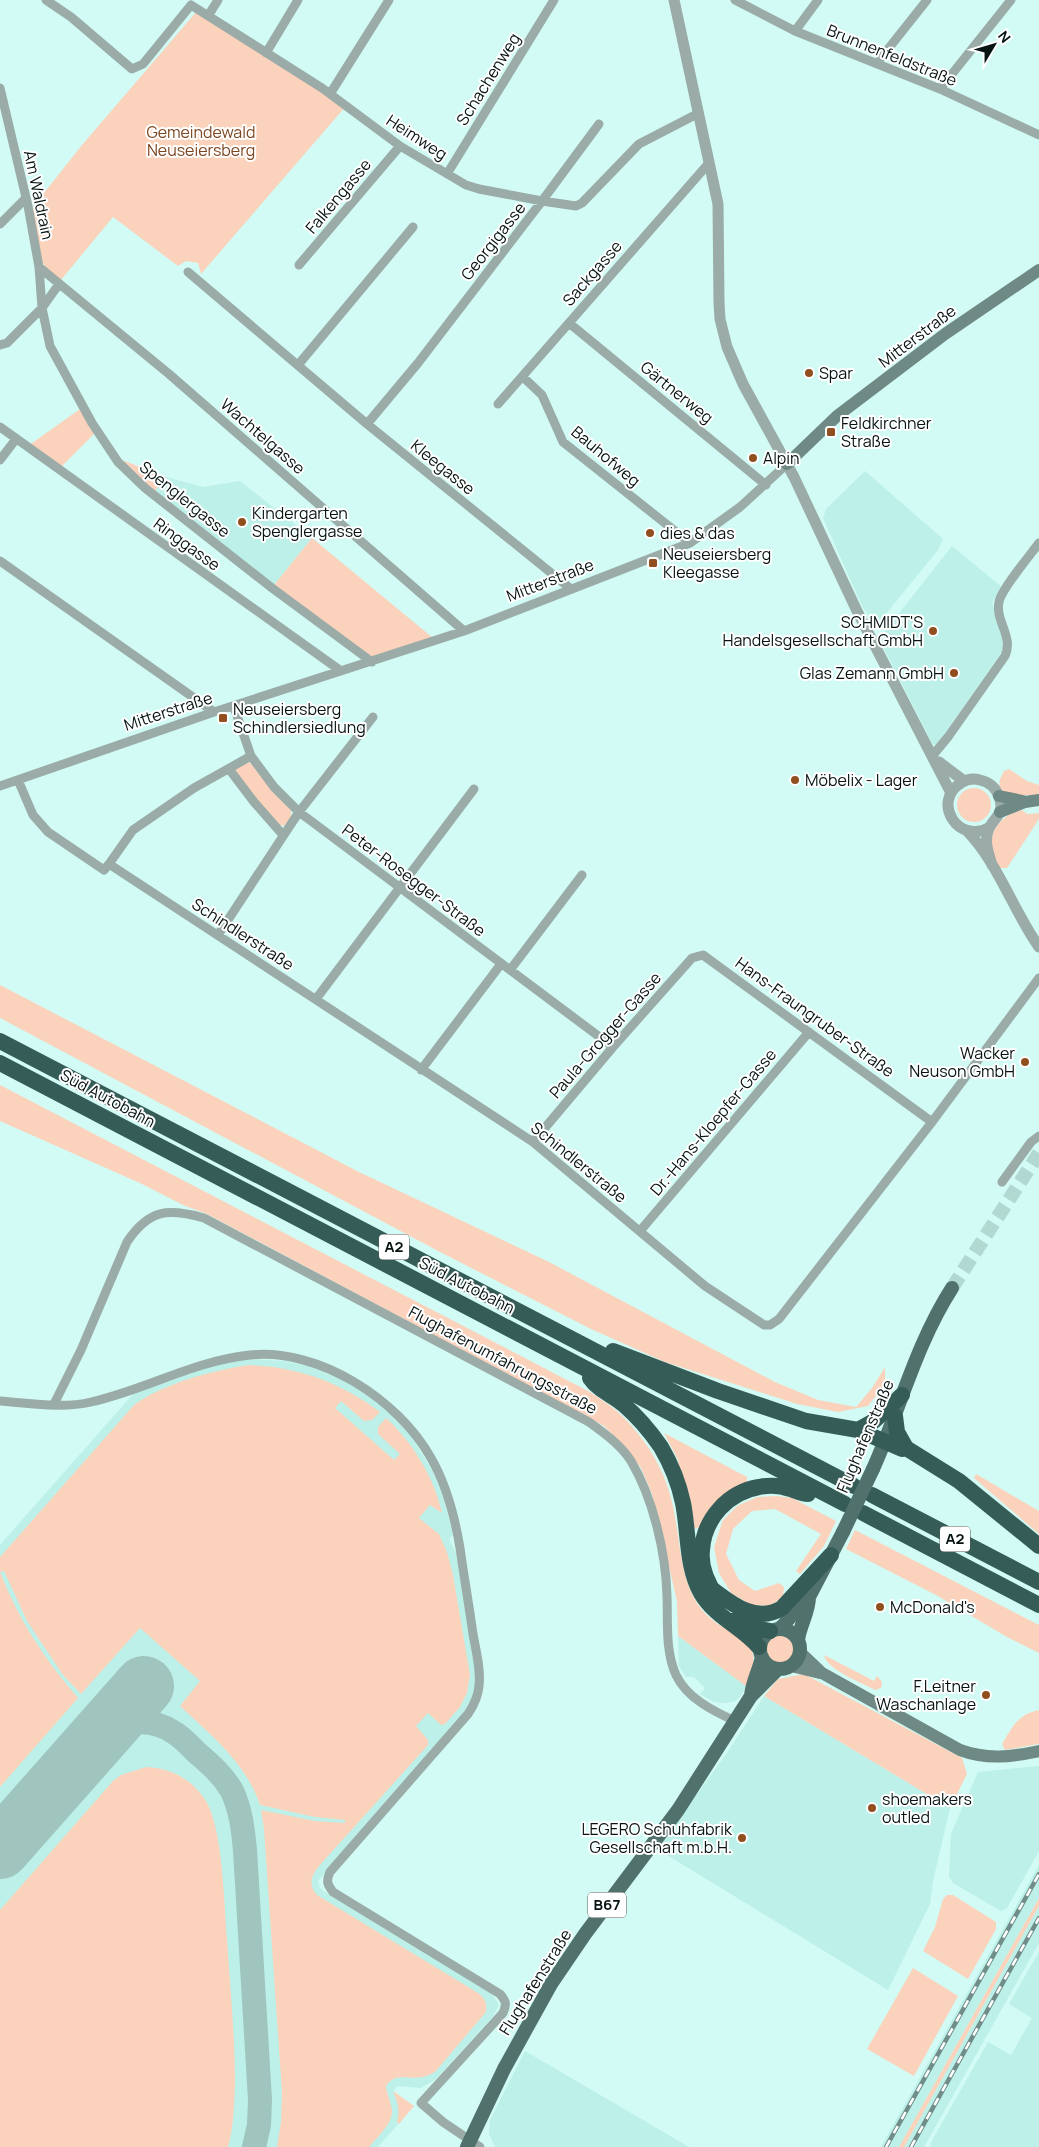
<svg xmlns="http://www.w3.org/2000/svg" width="1039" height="2147" font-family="Manrope,sans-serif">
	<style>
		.built { fill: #bcf0e8 }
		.green { fill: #fbd3bc }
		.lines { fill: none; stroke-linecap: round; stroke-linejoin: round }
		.taxiway { stroke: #a0c4be; stroke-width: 24 }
		.runway { stroke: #a0c4be; stroke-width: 60 }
		.primary-tunnel { stroke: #b2d8d2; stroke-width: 14; stroke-dasharray: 14 7; stroke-linecap: butt }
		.minor { stroke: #9aaba8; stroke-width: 9 }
		.tertiary { stroke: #9aaba8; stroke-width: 11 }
		.secondary { stroke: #6f8985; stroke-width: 12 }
		.primary { stroke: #51716c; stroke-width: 14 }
		.motorway { stroke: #365c57; stroke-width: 16 }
		.rail-casing { stroke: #708d89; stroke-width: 4.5 }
		.rail { stroke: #fff; stroke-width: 2.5; stroke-dasharray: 8; stroke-linecap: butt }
		.primary-bridge { stroke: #51716c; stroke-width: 14 }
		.poi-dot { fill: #914e1e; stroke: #fff; stroke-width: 2 }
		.labels { text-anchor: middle; stroke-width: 4; stroke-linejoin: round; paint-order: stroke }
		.shield { fill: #fff; stroke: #505a59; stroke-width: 1 }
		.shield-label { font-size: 15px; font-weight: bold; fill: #051412 }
		.street-label { font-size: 16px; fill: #051412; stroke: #fff }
		.park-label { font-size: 16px; fill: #7d4722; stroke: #fff }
		.poi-label { font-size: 16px; fill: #051412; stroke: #fff; text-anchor: start }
	</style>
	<rect width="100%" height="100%" fill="#d1fbf4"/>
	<!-- built -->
	<path class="built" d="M865,471L943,539L938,550L881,620L872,619L863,608L823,518L826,509Z
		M166,477L203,487L240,481L312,538L274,585L154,492Z
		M952,546L1003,588L992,602L1005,647L938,743L933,745L879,639Z
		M249,1359L284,1361L308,1366L346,1381L383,1406L410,1435L432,1470L443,1496L453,1535L449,1539L456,1553L476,1672L475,1691L470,1703L462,1714L318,1881L320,1888L325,1892L492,1994L499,2005L493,2016L436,2079L421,2088L397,2086L393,2092L414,2106L378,2147H0V1545L134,1393L216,1364Z
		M678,1636L746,1686L741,1696L735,1701L726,1703L714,1702L700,1694L705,1688L694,1677H686L679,1666Z
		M764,1696L950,1808L933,1881L930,1904L888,1990L657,1849L727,1753Z
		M1039,1766V1851L1007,1908L1001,1911L953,1883L949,1877L951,1834L978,1772Z
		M1039,1865V1898L964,2031L899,2147H881Z
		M1039,1906V1943L924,2147H904Z
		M1039,1952V2147H931L930,2144L988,2042L1011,2055L1032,2018L1009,2004Z
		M525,2051L689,2147H495L489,2134L490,2120Z"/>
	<!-- green -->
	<path class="green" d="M197,11L346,106L201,274L198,263L186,261L178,266L113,217L61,280L48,271L41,260L32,208L82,145Z
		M80,409L94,434L60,468L28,446Z
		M122,460L166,477L154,492Z
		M312,538L433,638L372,658L274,585Z
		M245,761L252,764L291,810V817L284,826L277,824L234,772L235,767Z
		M1009,769L1027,781L1039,785V795H1007L999,788L1000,779L1004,771Z
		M957 805a17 17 0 1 1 34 0a17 17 0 1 1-34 0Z
		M1022,810L1027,814L1039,813V819L1007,868H999C996,861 991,851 991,844C991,827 1006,813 1022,810Z
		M0,985L359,1172L549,1262L775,1382L818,1400L856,1407L872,1388L885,1367V1384L868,1406L838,1412L797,1404L665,1362L591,1329L440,1252L0,1018Z
		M0,1085L590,1392C600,1399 612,1406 621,1415C650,1443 669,1477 675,1517C681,1548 681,1584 702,1610C728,1641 771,1632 746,1686L678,1636L677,1601L652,1494L641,1468L624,1446L604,1426L207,1214L183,1205L142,1184L0,1121Z
		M249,1365C298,1367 340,1382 380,1412L372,1420L364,1421L341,1401L335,1408L394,1460L400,1454L378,1434V1427L386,1418C413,1443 434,1477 442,1513L430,1505L419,1518L439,1534L447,1552L453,1575L470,1675L467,1693L460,1707L445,1724L441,1725L428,1713L416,1726L428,1740V1745L319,1866C311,1876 308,1885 317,1895L478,1993C485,1999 487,2002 486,2012L435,2072C431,2074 427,2076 423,2077C409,2080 395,2072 386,2086C387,2095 391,2102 392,2110C393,2124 377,2137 369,2147H277L281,2122L282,2093L264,1829L261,1810L315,1821L345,1823V1820L315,1817L260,1805C246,1763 212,1736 180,1706L200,1681L140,1628L81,1694L63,1675L27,1621L4,1571L0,1572C18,1619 45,1660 78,1698L0,1787V1557L134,1405C162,1384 214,1370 249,1365Z
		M664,1433L747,1477V1485L702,1526L695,1529L689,1520L678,1460Z
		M976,1474L1039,1511V1534L974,1478Z
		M776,1496L792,1498L836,1521L824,1546L800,1574L796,1571L821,1534L775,1509L752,1511L733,1529L726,1554L739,1580L755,1591L779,1583L784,1587L783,1597L769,1606L751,1605L731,1593L719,1573L714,1547L723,1520L737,1506L757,1497Z
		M855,1530L1039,1625V1653L1007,1637L936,1595L846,1549Z
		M764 1648a16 16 0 1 1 32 0a16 16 0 1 1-32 0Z
		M824,1655L874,1681L877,1676L882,1682L881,1688L875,1690C862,1683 826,1669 824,1655Z
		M804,1674L962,1758L967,1774L950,1808L764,1696L778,1679Z
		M1039,1710V1744L1005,1750L1002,1744C1013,1726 1017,1715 1039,1710Z
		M146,1767C171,1768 192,1779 206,1801C223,1830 224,1904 227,1939C230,1987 235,2035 235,2083C234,2105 234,2126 228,2147H0V1910L113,1781L121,1775Z
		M947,1895H953L996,1922V1929L968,1979L923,1951L935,1927L943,1899Z
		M1039,1898V1906L904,2147H899Z
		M913,1968L958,1996L914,2076L867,2049Z
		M393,2091L414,2106L399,2124L397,2122C400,2110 398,2103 393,2091Z"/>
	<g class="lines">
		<!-- taxiway -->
		<path class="taxiway" d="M93,1743C116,1723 146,1714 173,1732C182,1737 189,1745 196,1752C210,1764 223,1775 232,1791C241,1810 243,1830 245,1850L260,2100L259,2125L254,2147"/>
		<!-- runway -->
		<path class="runway" d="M0,1849L144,1686"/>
		<!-- primary-tunnel -->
		<path class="primary-tunnel" d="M952,1288L1039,1153"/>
		<!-- minor -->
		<path class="minor" d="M46,0L71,17L132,69L143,64L191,5L322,88L400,146L466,185L479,189L542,201L599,124
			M735,0L795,31L940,89L1039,135
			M208,16L218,0
			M795,31L818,0
			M266,53L298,0
			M877,63L927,0
			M0,88L28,206L39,267L42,308L50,346L92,423L118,462L145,488L272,588L372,662
			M940,89L1011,0
			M330,94L389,0
			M447,174L554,0
			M0,224L26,198
			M299,265L400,146
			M39,267L169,374L464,631
			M188,272L367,424L571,589
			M569,323L766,485
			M0,345L7,343L42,308L59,284
			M298,365L413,227
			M523,377L542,395L563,442L690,543
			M498,404L709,163
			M367,424L418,363L542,201L576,206L582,203L639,144L699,113
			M0,427L341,671
			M0,460L16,439
			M0,561L214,712
			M234,707L251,756L274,787L299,812L613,1047
			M933,755L948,737L1005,656C1014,637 995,621 999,602C1001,590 1030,555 1039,543
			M229,769L254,802L283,835
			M18,780L33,815L48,832L104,870L109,864L533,1142L705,1286L764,1325H770L779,1319L932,1122L1039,978
			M0,786L214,712L464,631L690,543L740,507L787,464
			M109,864L133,830L194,788L251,756
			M218,935L299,812L373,717
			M510,970L582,875
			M316,999L474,789
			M421,1070L501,964
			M533,1142L613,1047L692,958L703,955L932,1122
			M1002,1182L1031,1142L1039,1136
			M640,1231L809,1032
			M0,1401C29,1403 62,1409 91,1402C145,1390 193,1361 250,1355C319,1348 398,1399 431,1458C446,1484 455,1518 460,1548C464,1577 469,1605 473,1634C476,1651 481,1669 479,1686C478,1697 474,1705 468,1714L330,1872C326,1881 327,1884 333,1892L500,1994C506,2001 507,2004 503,2013L421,2103L443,2122L480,2147
			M54,1404L81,1350L127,1242C149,1209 168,1208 204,1218L589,1422C604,1433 621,1445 631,1461C653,1498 666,1553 667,1596C668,1621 665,1651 676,1675C687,1698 713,1711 735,1721"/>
		<!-- tertiary -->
		<path class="tertiary" d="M674,0L718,204L719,302L720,319L727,347L743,384L794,477L857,611L951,793
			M939,762L964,781
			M990,827C958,846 931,801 961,783C967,779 973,778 980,780C989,782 996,788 999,797C1006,815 992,818 988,831C984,842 989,855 992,865
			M967,831C998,863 1013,910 1039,947"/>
		<!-- secondary -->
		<path class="secondary" d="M787,464L837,416L945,334L1039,270
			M999,796L1023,801
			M1000,812L1025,802L1039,800
			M800,1652L822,1673L960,1750C987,1760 1011,1757 1039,1751
			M791,1666L820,1673"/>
		<!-- primary -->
		<path class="primary" d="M873,1469C900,1409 916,1344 952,1288
			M780,1628C791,1619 797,1605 809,1597L843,1532
			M760 1649a20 20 0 1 1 40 0a20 20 0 1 1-40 0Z
			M798,1640C800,1625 809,1612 809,1597
			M751,1696C752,1682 759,1671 762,1657
			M467,2147L504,2069L551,1984L585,1934L678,1810L751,1696L778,1669"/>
		<!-- motorway -->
		<path class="motorway" d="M0,1041L854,1486
			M0,1063L845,1504
			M613,1351L718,1391L806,1421L858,1430L902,1449L906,1448L959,1481L1039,1546
			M590,1378C598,1390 612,1395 623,1404C637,1416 650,1431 661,1447C671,1464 679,1484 683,1503C689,1533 686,1566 701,1593C715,1617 742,1627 759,1647
			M895,1416L897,1432L906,1448
			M858,1430L874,1421L902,1395
			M872,1495L1039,1582
			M863,1513L1039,1605
			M712,1589C732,1604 756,1624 782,1608L831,1555
			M717,1597C708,1584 700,1567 702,1550C704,1519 728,1492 759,1487C769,1485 780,1485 790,1489C796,1491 802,1494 808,1494
			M738,1618L755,1628L770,1631"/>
		<defs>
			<path id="rail" d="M886,2147L1039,1874
				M911,2147L1039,1918"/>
		</defs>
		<!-- rail casing -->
		<use href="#rail" class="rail-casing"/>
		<!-- rail -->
		<use href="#rail" class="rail"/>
		<!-- primary-bridge -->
		<path class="primary-bridge" d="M843,1532L873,1469"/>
	</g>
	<!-- markers -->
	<g class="poi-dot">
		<circle cx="809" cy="373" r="5"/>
		<rect x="826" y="427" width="10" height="10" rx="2.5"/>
		<circle cx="753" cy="458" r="5"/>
		<circle cx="242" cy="522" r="5"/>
		<circle cx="650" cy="533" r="5"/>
		<rect x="648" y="558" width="10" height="10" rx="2.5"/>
		<circle cx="933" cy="631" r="5"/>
		<circle cx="954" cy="673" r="5"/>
		<rect x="218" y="713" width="10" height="10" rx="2.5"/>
		<circle cx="795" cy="780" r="5"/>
		<circle cx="1025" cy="1062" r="5"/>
		<circle cx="880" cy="1607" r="5"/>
		<circle cx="986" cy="1695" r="5"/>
		<circle cx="872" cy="1808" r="5"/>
		<circle cx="742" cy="1838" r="5"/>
	</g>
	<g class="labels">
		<!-- shield labels -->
		<g class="shield">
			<rect x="379" y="1234.5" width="30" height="25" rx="4"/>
			<rect x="940" y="1526.5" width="30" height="25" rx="4"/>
			<rect x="588" y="1892.5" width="38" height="25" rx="4"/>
		</g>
		<g class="shield-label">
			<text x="394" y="1252">A2</text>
			<text x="955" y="1544">A2</text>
			<text x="607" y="1910">B67</text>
		</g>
		<!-- street labels -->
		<g class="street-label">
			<text transform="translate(892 55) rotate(22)" y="6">Brunnenfeldstraße</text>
			<text transform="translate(488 79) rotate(-58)" y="6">Schachenweg</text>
			<text transform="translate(417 137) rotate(33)" y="6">Heimweg</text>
			<text transform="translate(39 195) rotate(78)" y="6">Am Waldrain</text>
			<text transform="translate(338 196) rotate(-50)" y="6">Falkengasse</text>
			<text transform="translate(493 241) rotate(-52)" y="6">Georgigasse</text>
			<text transform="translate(592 273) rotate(-49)" y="6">Sackgasse</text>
			<text transform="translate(917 336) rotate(-37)" y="6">Mitterstraße</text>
			<text transform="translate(677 392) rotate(39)" y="6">Gärtnerweg</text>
			<text transform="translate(263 436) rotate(41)" y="6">Wachtelgasse</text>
			<text transform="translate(606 456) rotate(40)" y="6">Bauhofweg</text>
			<text transform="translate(443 467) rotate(39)" y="6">Kleegasse</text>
			<text transform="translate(185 499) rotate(39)" y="6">Spenglergasse</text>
			<text transform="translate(187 544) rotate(36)" y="6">Ringgasse</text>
			<text transform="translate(550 580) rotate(-21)" y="6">Mitterstraße</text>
			<text transform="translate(168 711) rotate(-18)" y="6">Mitterstraße</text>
			<text transform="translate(414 880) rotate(37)" y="6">Peter-Rosegger-Straße</text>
			<text transform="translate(243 934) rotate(33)" y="6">Schindlerstraße</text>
			<text transform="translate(815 1017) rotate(36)" y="6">Hans-Fraungruber-Straße</text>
			<text transform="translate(605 1035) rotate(-49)" y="6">Paula-Grogger-Gasse</text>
			<text transform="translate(108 1098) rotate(28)" y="6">Süd Autobahn</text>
			<text transform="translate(713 1122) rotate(-50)" y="6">Dr.-Hans-Kloepfer-Gasse</text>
			<text transform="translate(579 1162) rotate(39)" y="6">Schindlerstraße</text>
			<text transform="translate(467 1285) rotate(27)" y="6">Süd Autobahn</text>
			<text transform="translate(503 1360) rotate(28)" y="6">Flughafenumfahrungsstraße</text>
			<text transform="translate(865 1436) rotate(-67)" y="6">Flughafenstraße</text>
			<text transform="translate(535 1982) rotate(-58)" y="6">Flughafenstraße</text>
		</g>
		<!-- park labels -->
		<g class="park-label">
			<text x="201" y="138">Gemeindewald<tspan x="201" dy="18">Neuseiersberg</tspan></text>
		</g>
		<!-- poi labels -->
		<g class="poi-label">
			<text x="819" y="379">Spar</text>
			<text x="841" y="429">Feldkirchner<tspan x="841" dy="18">Straße</tspan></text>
			<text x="763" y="464">Alpin</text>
			<text x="252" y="519">Kindergarten<tspan x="252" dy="18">Spenglergasse</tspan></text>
			<text x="660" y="539">dies &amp; das</text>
			<text x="663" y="560">Neuseiersberg<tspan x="663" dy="18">Kleegasse</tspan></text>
			<text x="923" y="628" text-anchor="end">SCHMIDT'S<tspan x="923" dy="18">Handelsgesellschaft GmbH</tspan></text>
			<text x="944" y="679" text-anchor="end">Glas Zemann GmbH</text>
			<text x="233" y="715">Neuseiersberg<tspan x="233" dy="18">Schindlersiedlung</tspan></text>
			<text x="805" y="786">Möbelix - Lager</text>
			<text x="1015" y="1059" text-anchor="end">Wacker<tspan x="1015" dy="18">Neuson GmbH</tspan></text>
			<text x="890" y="1613">McDonald's</text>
			<text x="976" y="1692" text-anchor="end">F.Leitner<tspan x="976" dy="18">Waschanlage</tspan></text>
			<text x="882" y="1805">shoemakers<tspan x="882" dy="18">outled</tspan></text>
			<text x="732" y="1835" text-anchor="end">LEGERO Schuhfabrik<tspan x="732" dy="18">Gesellschaft m.b.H.</tspan></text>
		</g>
	</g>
	<!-- north arrow -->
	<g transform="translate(994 45) rotate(52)" stroke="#ffffff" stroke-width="4" paint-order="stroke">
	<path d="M0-4L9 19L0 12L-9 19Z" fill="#051412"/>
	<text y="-8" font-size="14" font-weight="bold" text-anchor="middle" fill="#051412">N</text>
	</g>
</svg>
